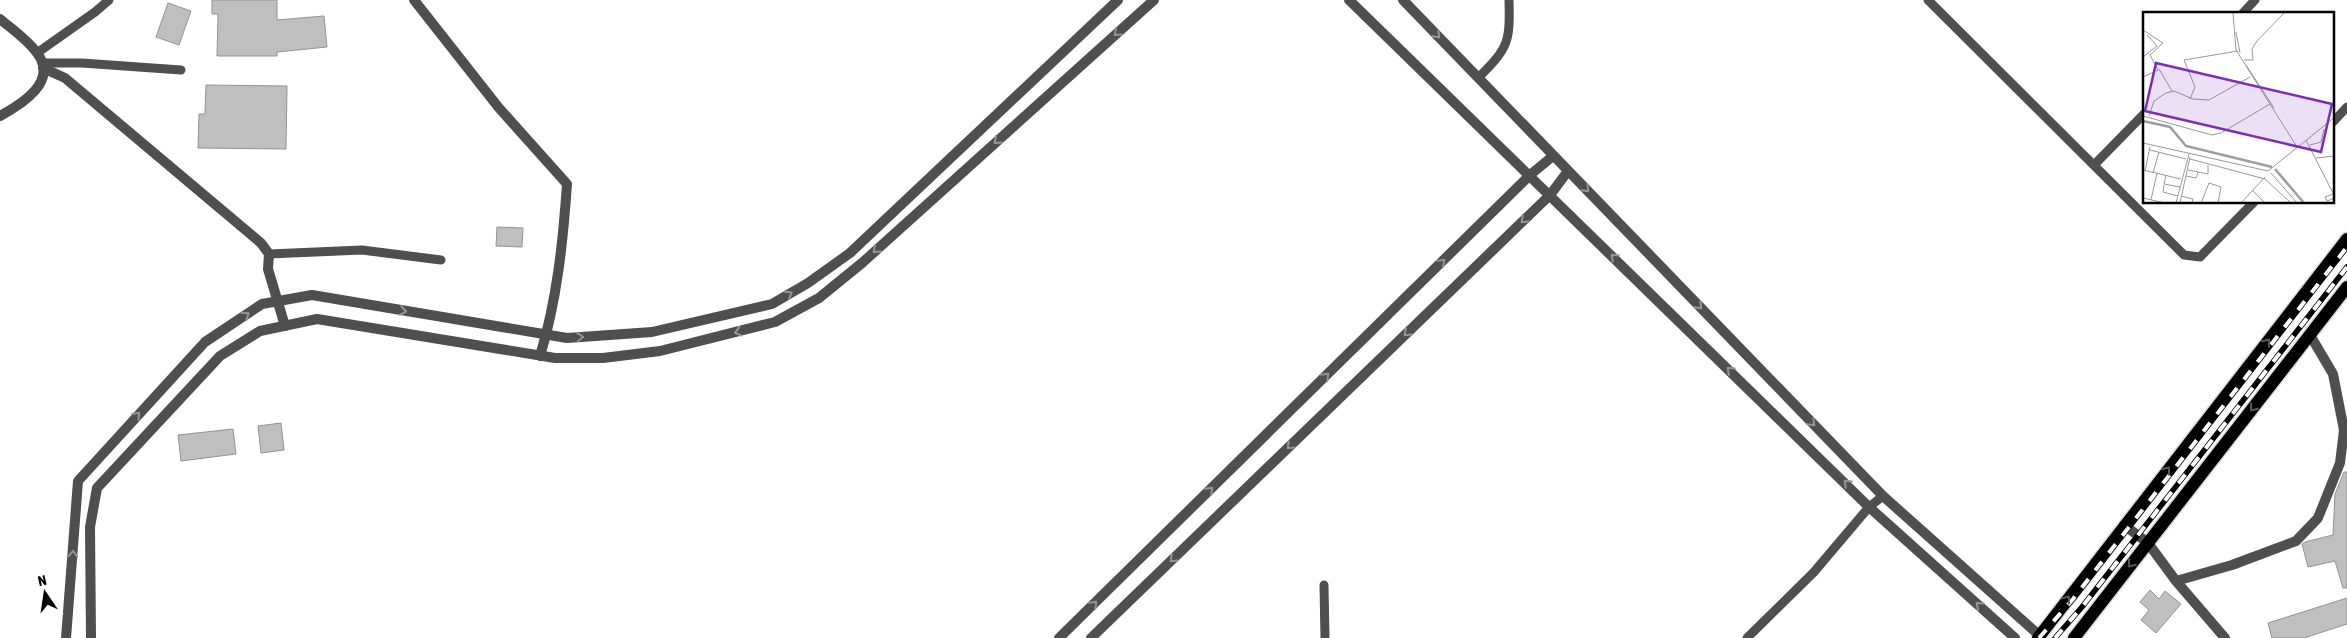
<svg xmlns="http://www.w3.org/2000/svg" width="2347" height="638" font-family="'Asap Condensed',sans-serif">
	<style>
		.building { fill: #bfbfbf; stroke: #939393 }
		.lines { fill: none; stroke-linecap: round; stroke-linejoin: round }
		.primary-casing { stroke: #dbdbdb; stroke-width: 15 }
		.service { stroke: #4f4f4f; stroke-width: 9 }
		.minor { stroke: #4f4f4f; stroke-width: 10 }
		.tertiary { stroke: #4f4f4f; stroke-width: 10 }
		.primary { stroke: #000; stroke-width: 12 }
		.rail-casing { stroke: #000; stroke-width: 5.5 }
		.rail { stroke: #fff; stroke-width: 4; stroke-dasharray: 11; stroke-linecap: butt }
		.oneway { stroke: #959595 }
		.oneway2 { stroke: #595959 }
		.inset-river { fill: none; stroke: #9d9d9d; stroke-width: 2.5 }
		.inset-road { fill: none; stroke: #999; stroke-width: 1 }
		.view { fill: #7b2cbf; fill-opacity: 0.15; stroke: #7b2cbf; stroke-width: 2.5 }
		.inset-edge { fill: none; stroke: #000; stroke-width: 2.5 }
	</style>
	<rect width="100%" height="100%" fill="#fff"/>
	<!-- building -->
	<path class="building" d="M212,0H277V20L324,16L327,47L277,52V56H217L218,14H212Z
		M168,3L191,11L179,45L156,37Z
		M206,85L287,86L286,149L198,148L199,114H205Z
		M497,227L523,228L522,247L496,246Z
		M281,423L284,450L261,453L258,426Z
		M233,429L236,454L181,461L178,435Z
		M2344,472H2347V588H2343L2335,561L2308,567L2302,544L2305,542L2333,535L2335,494Z
		M2150,590L2159,599L2165,591L2181,604L2156,633L2141,620L2149,610L2140,602Z
		M2347,598V624L2304,638H2272L2268,623Z"/>
	<g class="lines">
		<defs>
			<path id="primary" d="M2038,638L2347,239
				M2074,638L2347,287"/>
		</defs>
		<!-- primary casing -->
		<use href="#primary" class="primary-casing"/>
		<!-- service -->
		<path class="service" d="M1928,0L2184,255L2200,257L2254,202
			M2242,14L2255,0
			M37,53L95,12L109,0
			M42,63H82L181,70
			M1479,77C1509,47 1510,42 1509,0
			M2333,122L2347,107
			M2094,165L2144,114
			M269,254L362,250L441,260
			M1324,585L1325,638
			M1747,638L1814,572L1869,507L1883,496"/>
		<!-- minor -->
		<path class="minor" d="M0,19C12,29 28,40 37,53C59,81 22,104 0,116
			M43,68L65,78L261,243L269,254L268,269L285,326
			M2124,525L2148,543L2176,581L2225,638
			M2176,581L2232,565L2296,541L2318,518L2340,463L2344,430L2333,374L2310,335"/>
		<!-- tertiary -->
		<path class="tertiary" d="M414,0L499,108L567,184C563,242 557,300 540,356
			M1349,0L1869,507L2015,638
			M1403,0L1883,496L2040,636
			M66,638L78,481L205,342L262,304L312,295L567,338L652,332L772,304L808,283L850,253L1118,0
			M91,638L90,527L97,488L220,356L260,331L317,319L555,358H603L660,351L775,322L819,298L862,263L1154,0
			M1059,638L1530,175L1553,156
			M1091,638L1550,195L1568,171"/>
		<!-- primary -->
		<use href="#primary" class="primary"/>
		<defs>
			<path id="rail" d="M2039,638L2073,599L2347,247
				M2055,638L2082,607L2347,267"/>
		</defs>
		<!-- rail casing -->
		<use href="#rail" class="rail-casing"/>
		<!-- rail -->
		<use href="#rail" class="rail"/>
	</g>
	<!-- one-way arrows -->
	<defs><path id="oneway-chevron" d="M-2-3.5L2.5 0L-2 3.5" fill="none" stroke-width="1.6" stroke-linecap="round" stroke-linejoin="round" transform="scale(1.25)"/></defs>
	<g class="oneway">
		<use href="#oneway-chevron" transform="translate(1117 33) rotate(138)"/>
		<use href="#oneway-chevron" transform="translate(1437 35) rotate(45)"/>
		<use href="#oneway-chevron" transform="translate(997 141) rotate(138)"/>
		<use href="#oneway-chevron" transform="translate(1586 189) rotate(46)"/>
		<use href="#oneway-chevron" transform="translate(1524 220) rotate(136)"/>
		<use href="#oneway-chevron" transform="translate(876 250) rotate(138)"/>
		<use href="#oneway-chevron" transform="translate(1614 257) rotate(-136)"/>
		<use href="#oneway-chevron" transform="translate(1442 262) rotate(-45)"/>
		<use href="#oneway-chevron" transform="translate(789 294) rotate(-31)"/>
		<use href="#oneway-chevron" transform="translate(1699 306) rotate(46)"/>
		<use href="#oneway-chevron" transform="translate(403 311) rotate(10)"/>
		<use href="#oneway-chevron" transform="translate(246 315) rotate(-34)"/>
		<use href="#oneway-chevron" transform="translate(738 332) rotate(165)"/>
		<use href="#oneway-chevron" transform="translate(1407 333) rotate(136)"/>
		<use href="#oneway-chevron" transform="translate(580 337) rotate(-4)"/>
		<use href="#oneway-chevron" transform="translate(1730 370) rotate(-136)"/>
		<use href="#oneway-chevron" transform="translate(1326 376) rotate(-45)"/>
		<use href="#oneway-chevron" transform="translate(137 415) rotate(-48)"/>
		<use href="#oneway-chevron" transform="translate(1812 423) rotate(46)"/>
		<use href="#oneway-chevron" transform="translate(1290 446) rotate(136)"/>
		<use href="#oneway-chevron" transform="translate(1847 483) rotate(-136)"/>
		<use href="#oneway-chevron" transform="translate(1210 490) rotate(-45)"/>
		<use href="#oneway-chevron" transform="translate(73 554) rotate(-86)"/>
		<use href="#oneway-chevron" transform="translate(1173 559) rotate(136)"/>
		<use href="#oneway-chevron" transform="translate(1094 604) rotate(-45)"/>
		<use href="#oneway-chevron" transform="translate(1979 605) rotate(-138)"/>
	</g>
	<g class="oneway2">
		<use href="#oneway-chevron" transform="translate(2267 342) rotate(-52)"/>
		<use href="#oneway-chevron" transform="translate(2253 408) rotate(128)"/>
		<use href="#oneway-chevron" transform="translate(2167 470) rotate(-52)"/>
		<use href="#oneway-chevron" transform="translate(2131 564) rotate(128)"/>
		<use href="#oneway-chevron" transform="translate(2067 599) rotate(-53)"/>
	</g>
	<!-- overview -->
	<g transform="translate(2143 12)">
		<rect width="191" height="191" fill="#fff"/>
		<path class="inset-river" d="M0,109L27,115L43,134L129,155M132,157L161,191"/>
		<path class="inset-road" d="M90,1L93,38L154,135M0,18L20,31L7,43L15,58L0,65M93,20L97,41M0,45L14,34L4,23M101,48H110L109,37L114,29L141,1M103,53L131,96M16,57L29,79M47,87L52,75L41,48L95,39M0,104L69,123L78,121L127,92M6,104L11,89L23,81L31,79L50,87L66,88L107,65M163,128L192,185M0,131L125,159M167,133L178,130L181,117M7,138L43,147M173,146L192,144M47,147L122,167L148,191M0,158L38,167M45,158L65,162V153M2,159L7,135M125,159L192,105M10,161L16,140M128,161L154,191M23,163L21,172L37,175M43,164L53,166L55,160M21,173L20,180L35,184M110,179L122,191M190,182L182,185L184,189L192,186M38,184L50,187L49,191M0,186L22,191M8,188L14,161M33,191L46,142M37,191L47,145M58,191L66,171L78,175L75,191M98,191L122,165"/>
		<path class="view" d="M13,51L189,92L178,140L2,99Z"/>
		<rect width="191" height="191" class="inset-edge"/>
	</g>
	<!-- north arrow -->
	<g transform="translate(45 593) rotate(347)" stroke="#ffffff" stroke-width="4" paint-order="stroke">
	<path d="M0-4L9 19L0 12L-9 19Z" fill="#000000"/>
	<text y="-8" font-size="14" font-weight="bold" text-anchor="middle" fill="#000000">N</text>
	</g>
</svg>
